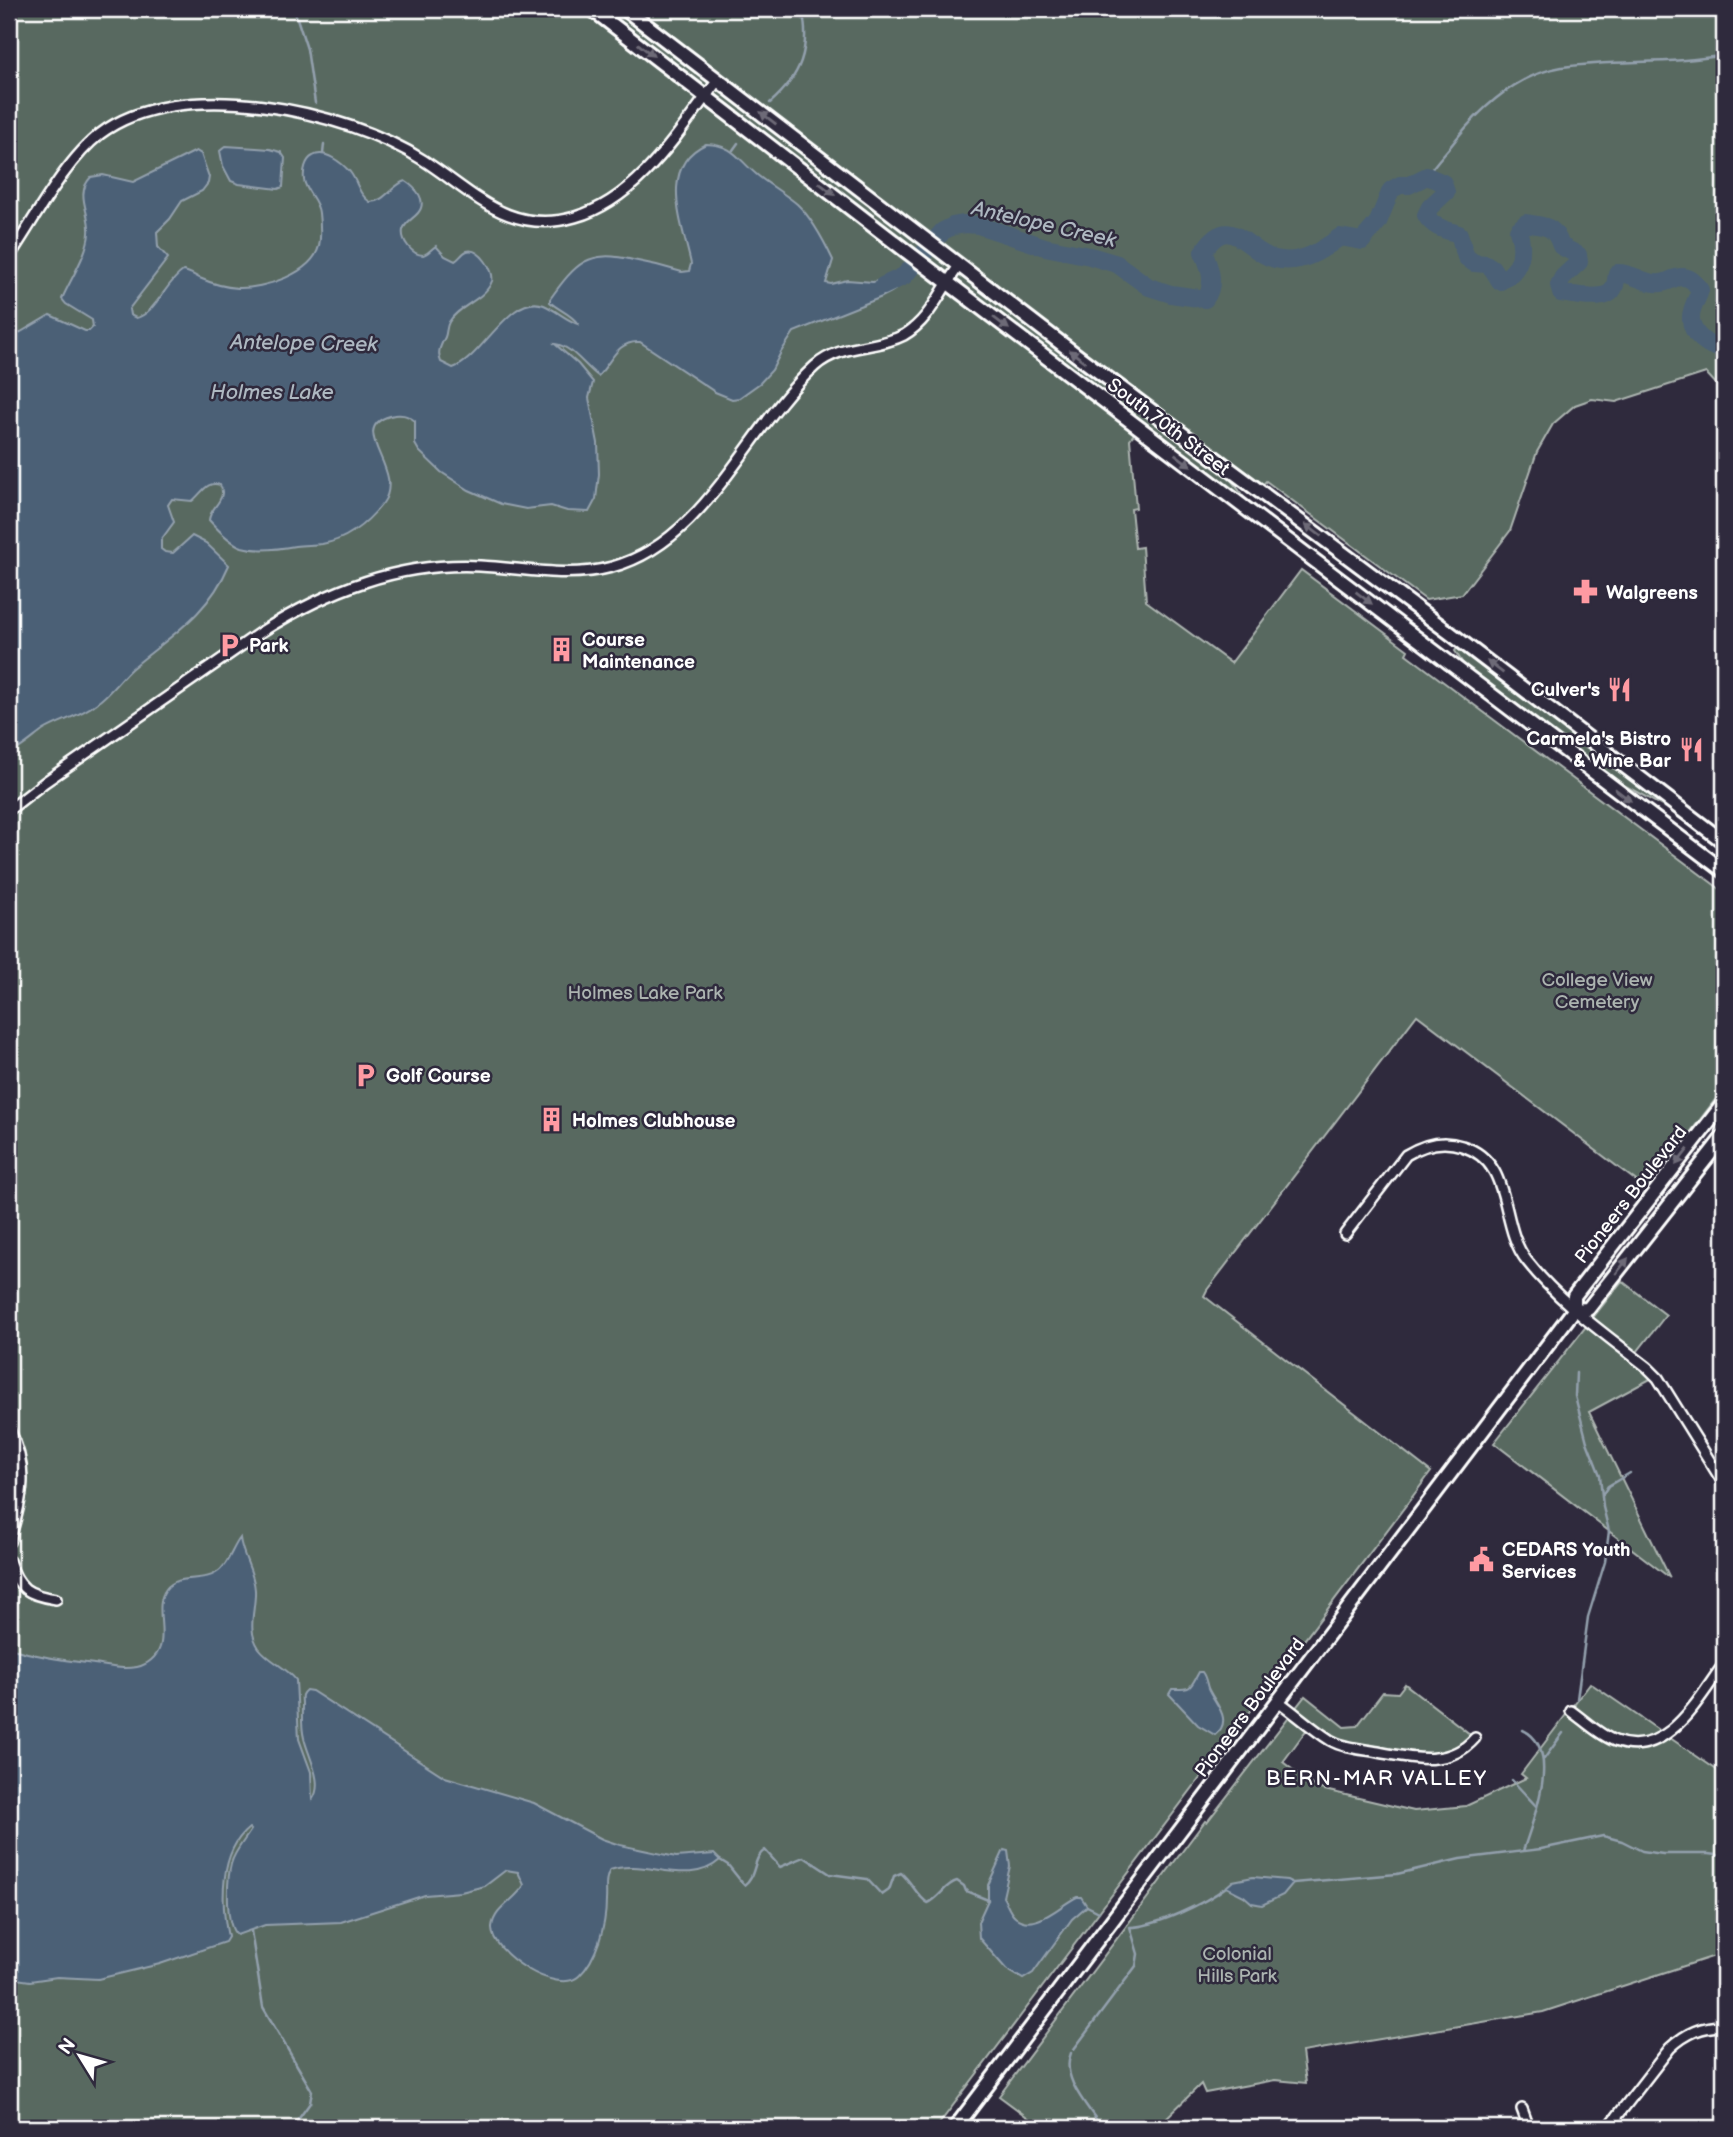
<svg xmlns="http://www.w3.org/2000/svg" width="1733" height="2137" font-family="'Balsamiq Sans',sans-serif">
	<style>
		.green { fill: #586960; stroke: #acb4b0; stroke-width: 2 }
		.water { fill: #4b6176; stroke: #93a0ad; stroke-width: 2 }
		.lines { fill: none; stroke-linecap: round; stroke-linejoin: round }
		.stream { stroke: #93a0ad; stroke-width: 2.5 }
		.river { stroke: #4b6176; stroke-width: 18 }
		.street-casing { stroke: #fff; stroke-width: 14 }
		.secondary-casing { stroke: #fff; stroke-width: 18 }
		.street { stroke: #2f2a3d; stroke-width: 9 }
		.secondary { stroke: #2f2a3d; stroke-width: 12 }
		.oneway { fill: #6d6a77 }
		.labels { text-anchor: middle; stroke-width: 5; stroke-linejoin: round; paint-order: stroke }
		.street-label { font-size: 19px; fill: #fff; stroke: #2f2a3d }
		.poi-label { font-size: 19px; font-weight: bold; fill: #fff; stroke: #2f2a3d; text-anchor: start }
		.park-label { font-size: 19px; fill: #acb4b0; stroke: #2f2a3d }
		.water-label { font-size: 21px; font-style: italic; fill: #aeb8c1; stroke: #2f2a3d }
		.neighbourhood-label { font-size: 21px; letter-spacing: 2px; fill: #fff; stroke: #2f2a3d }
	</style>
	<rect width="100%" height="100%" fill="#2f2a3d"/>
	<filter id="ink" filterUnits="userSpaceOnUse"><feTurbulence type="fractalNoise" baseFrequency=".0143" numOctaves="2"/><feDisplacementMap in="SourceGraphic" scale="14" xChannelSelector="R" yChannelSelector="G"/><feConvolveMatrix kernelMatrix="1 2 1 2 8 2 1 2 1" color-interpolation-filters="sRGB"/></filter>
	<g filter="url(#ink)">
		<!-- green -->
		<path class="green" d="M9,9H1724V389L1718,386L1706,373L1616,402L1592,399L1575,405L1553,424L1537,452L1510,531L1462,594L1426,600L1266,481L1259,489L1152,412L1148,418C1177,439 1227,466 1244,498L1243,499L1142,424L1130,439L1136,508L1131,509L1135,548L1142,547L1146,601L1231,663L1301,570L1408,650L1406,654L1724,892V1088L1647,1189L1417,1015L1207,1290L1204,1296L1431,1472L936,2128H9Z
			M1457,648L1665,805L1664,807L1611,778L1467,670L1455,651Z
			M1622,1281L1666,1315L1634,1356L1656,1376L1589,1412L1670,1578L1494,1443Z
			M1590,1683L1724,1775V1953L1543,2012L1302,2052L1306,2083L1275,2080L1205,2093L1201,2084L1156,2128H1042L999,2096L1205,1821L1207,1822L1305,1696L1344,1727L1357,1726L1383,1692L1398,1693L1405,1684L1475,1738L1446,1757L1350,1747L1310,1725L1283,1762L1316,1788L1414,1811L1466,1806L1526,1778L1521,1774Z"/>
		<!-- water -->
		<path class="water" d="M706,144C734,145 737,158 756,174C769,185 784,193 797,204C812,218 824,241 833,260L826,283L831,284L847,280L873,282L898,275L904,276C903,288 891,292 882,297L794,332L781,352L772,370L760,383L739,398L732,399L715,392L640,342C617,340 611,363 598,376C584,366 572,346 555,344L578,364L593,382L589,398L598,443L599,474L596,499L589,512L567,511L551,506L526,509L501,504L469,490L441,472L419,451L415,444V421C407,415 401,413 390,416C345,429 407,470 383,503C368,522 347,540 322,544C313,545 304,545 295,546C279,549 259,552 242,547C230,543 218,530 209,520C210,507 228,499 220,485C206,480 202,494 192,501L172,499L168,505L174,522L161,540V549L165,552L173,553L192,536L206,543L229,565C208,615 170,636 131,669C119,680 110,694 97,703C81,716 61,720 44,730C35,736 18,752 9,753V339L50,315L85,331H89L93,327L92,320L66,304L62,299C70,280 88,253 89,233C91,212 74,195 91,177L103,175L133,182L196,151L201,154L209,177L208,183L202,191L182,201L170,219L157,232L158,247L168,258L129,309L130,315L136,318C155,314 166,282 183,271C190,272 195,276 202,279C213,284 226,287 238,288C263,289 312,274 319,246C321,237 320,222 319,213C318,200 306,192 304,180C303,172 305,160 313,156C325,149 342,163 350,172C358,182 358,194 370,202C385,202 392,185 405,181C416,188 428,201 418,213C413,219 405,222 403,230C401,240 412,255 423,255C428,254 432,248 436,246L445,256L455,261C459,259 462,253 467,251C479,247 495,271 492,281C485,300 459,305 449,322C446,327 447,332 445,337C440,347 437,352 441,362L453,368C482,359 510,292 544,305C556,310 566,320 578,324C572,314 558,310 550,302V299C576,263 588,249 633,260C650,263 666,267 682,272L689,271L691,264C683,226 657,166 706,144Z
			M226,146L270,149L281,152L285,158L283,187L278,189L239,184L231,181L223,166L220,151Z
			M240,1538C242,1556 254,1571 255,1590C256,1610 246,1629 259,1648C269,1661 286,1667 296,1680L299,1739L311,1772L312,1800C325,1784 308,1756 304,1738C301,1726 302,1716 302,1704C302,1697 300,1695 306,1690L312,1691L445,1777L534,1803L602,1839L620,1845L676,1857L714,1854L720,1860C689,1888 645,1858 610,1870C604,1879 607,1890 606,1901C606,1925 597,1959 579,1976C558,1996 490,1953 492,1927C494,1908 516,1900 524,1885L518,1872L506,1870L485,1886L461,1892L425,1895L341,1922L265,1925L237,1935C225,1926 227,1879 231,1864C234,1852 244,1841 251,1830L249,1828C219,1852 221,1904 228,1937L225,1942L160,1964L98,1979L57,1977L30,1981L9,1978V1648C38,1657 63,1660 94,1664C108,1666 122,1670 137,1667C147,1665 157,1657 160,1647C166,1629 154,1605 166,1589C178,1573 201,1583 216,1573C228,1566 232,1548 240,1538Z
			M1199,1672H1202C1206,1677 1206,1682 1208,1688C1215,1704 1234,1720 1215,1735L1198,1725L1169,1694L1172,1689C1192,1689 1189,1690 1199,1672Z
			M1004,1850L1008,1851L1010,1866L1003,1897C1007,1903 1009,1912 1015,1917C1035,1933 1061,1904 1077,1897H1081L1087,1906L1072,1919L1033,1973L1023,1979L1006,1969L979,1938L978,1922L988,1900V1885Z
			M1253,1877L1287,1880L1293,1883L1283,1895L1262,1905L1252,1903L1244,1896L1226,1887L1233,1881Z"/>
		<g class="lines">
			<!-- stream -->
			<path class="stream" d="M294,9L307,49L315,103
				M770,103C801,76 811,49 802,9
				M733,150L738,143
				M323,154L324,144
				M1427,176C1436,161 1447,152 1457,138C1484,105 1519,74 1562,67C1616,59 1671,65 1724,55
				M1576,1373L1575,1396L1587,1442L1600,1475L1603,1507L1609,1531L1605,1562L1588,1617L1577,1699
				M1603,1494L1608,1486L1630,1473
				M1544,1759L1563,1733
				M1512,1780L1537,1807
				M1523,1851C1533,1820 1563,1749 1523,1730
				M720,1860L728,1865L744,1885C757,1876 752,1858 765,1850L780,1867L804,1857L830,1874L867,1879L882,1895L889,1890L894,1876L901,1873C912,1882 917,1897 928,1903C940,1898 945,1884 957,1881L964,1886L966,1891L988,1900
				M1293,1883L1397,1874L1460,1859L1541,1849L1603,1836L1622,1841L1642,1851L1663,1854H1708L1724,1856
				M1087,1906L1099,1912
				M251,1931L263,2007L312,2091L310,2103L292,2128
				M1074,2049L1136,1966L1138,1954L1130,1927C1155,1927 1206,1903 1226,1887
				M1071,2053C1060,2079 1089,2107 1102,2128"/>
			<!-- river -->
			<path class="river" d="M883,286L904,276L943,231L953,226L965,224L978,225L1045,247L1090,256L1117,264L1149,287L1171,294L1205,299C1216,284 1210,267 1203,252C1230,209 1246,252 1275,259C1301,265 1321,251 1340,237L1362,241L1378,222L1391,190L1400,185H1409L1427,176L1443,183L1446,192L1430,207L1426,215C1433,228 1446,230 1459,234L1466,257L1474,263L1486,264L1492,268L1500,281C1521,271 1525,251 1518,230L1526,223C1547,227 1554,225 1561,246L1578,255L1579,262L1563,277L1559,285L1561,293C1573,295 1597,300 1608,294C1616,290 1616,280 1617,273C1632,272 1645,285 1661,283C1669,282 1675,276 1683,277C1692,278 1695,283 1700,290C1698,298 1691,308 1691,317C1690,334 1709,348 1724,349"/>
			<defs>
				<path id="street" d="M9,257C34,220 65,161 100,134C178,74 346,110 423,160C473,192 509,236 575,217C639,199 680,130 718,80
					M9,810L45,782L261,632C328,590 399,562 480,566C523,568 568,579 612,567C706,542 747,428 815,366C841,343 875,350 904,335C931,319 941,289 959,266
					M1345,1234L1406,1155C1424,1144 1442,1139 1462,1146C1515,1162 1498,1225 1527,1261C1560,1303 1605,1334 1647,1367L1658,1378L1724,1484
					M9,1429C31,1471 21,1500 9,1542
					M9,1561C18,1589 28,1595 56,1599
					M1278,1701C1295,1713 1312,1729 1330,1740C1344,1748 1362,1749 1378,1752C1412,1758 1449,1768 1475,1738
					M1571,1711C1585,1721 1599,1735 1615,1741C1667,1761 1699,1697 1724,1664
					M1522,2109L1529,2128
					M1608,2128L1670,2048C1686,2033 1702,2026 1724,2026"/>
				<path id="secondary" d="M592,9L906,251L1724,871
					M625,9L1079,357L1450,633L1724,842
					M1574,1310L1588,1309L1724,1136
					M955,2128L1574,1310V1296L1724,1103"/>
			</defs>
			<!-- street casing -->
			<use href="#street" class="street-casing"/>
			<!-- secondary casing -->
			<use href="#secondary" class="secondary-casing"/>
			<!-- street -->
			<use href="#street" class="street"/>
			<!-- secondary -->
			<use href="#secondary" class="secondary"/>
		</g>
		<!-- one-way arrows -->
		<defs><path id="oneway-solid" d="M-6-.8H1V-3.2L6.5 0L1 3.2V.8H-6Z" transform="scale(1.75)"/></defs>
		<g class="oneway">
			<use href="#oneway-solid" transform="translate(646 50) rotate(38)"/>
			<use href="#oneway-solid" transform="translate(768 118) rotate(-142)"/>
			<use href="#oneway-solid" transform="translate(827 189) rotate(38)"/>
			<use href="#oneway-solid" transform="translate(1001 323) rotate(37)"/>
			<use href="#oneway-solid" transform="translate(1077 356) rotate(-143)"/>
			<use href="#oneway-solid" transform="translate(1183 460) rotate(37)"/>
			<use href="#oneway-solid" transform="translate(1313 530) rotate(-143)"/>
			<use href="#oneway-solid" transform="translate(1364 598) rotate(37)"/>
			<use href="#oneway-solid" transform="translate(1495 667) rotate(-143)"/>
			<use href="#oneway-solid" transform="translate(1623 795) rotate(37)"/>
			<use href="#oneway-solid" transform="translate(1682 1157) rotate(128)"/>
			<use href="#oneway-solid" transform="translate(1622 1266) rotate(-52)"/>
		</g>
	</g>
	<!-- icons -->
	<defs>
		<symbol id="pharmacy-bare" viewBox="-9 -9 18 18"><path d="M-2-6h4v4h4v4h-4v4h-4v-4h-4v-4h4Z" fill="#ff9aa2" stroke="#2f2a3d" stroke-width="2.5" paint-order="stroke"/></symbol>
		<symbol id="parking-bare" viewBox="-9 -9 18 18"><path d="M-3.5-5.5H1a3.5 3.5 0 0 1 0 7H-1V5.5H-3.5ZM-1-3.4V-.6H.8a1.4 1.4 0 0 0 0-2.8Z" fill="#ff9aa2" stroke="#2f2a3d" stroke-width="2.5" paint-order="stroke"/></symbol>
		<symbol id="building-bare" viewBox="-9 -9 18 18"><path d="M-4-6H4V6H1V3H-1V6H-4ZM-2.5-4.3h1.7v1.8h-1.7ZM.8-4.3h1.7v1.8H.8ZM-2.5-1h1.7V.8h-1.7ZM.8-1h1.7V.8H.8Z" fill="#ff9aa2" stroke="#2f2a3d" stroke-width="2.5" paint-order="stroke"/></symbol>
		<symbol id="restaurant-bare" viewBox="-9 -9 18 18"><path d="M-5-6h1v4h1v-4h1v4h1v-4h1v5L-1.5 .5V6h-2V.5L-5-1ZM5-6V6H3V1.5H1.5Q1.5-4 5-6Z" fill="#ff9aa2" stroke="#2f2a3d" stroke-width="2.5" paint-order="stroke"/></symbol>
		<symbol id="civic-bare" viewBox="-9 -9 18 18"><path d="M-.6-6.5H3V-4.5H.6V-3L4-1V1h2V6H-6V1h2V-1L-.6-3ZM-1.2 2.5V6h2.4V2.5Z" fill="#ff9aa2" stroke="#2f2a3d" stroke-width="2.5" paint-order="stroke"/></symbol>
	</defs>
	<g fill-rule="evenodd">
		<use href="#pharmacy-bare" x="1568" y="574" width="35" height="35"/>
		<use href="#parking-bare" x="212" y="628" width="35" height="35"/>
		<use href="#building-bare" x="544" y="632" width="35" height="35"/>
		<use href="#restaurant-bare" x="1602" y="672" width="35" height="35"/>
		<use href="#restaurant-bare" x="1674" y="732" width="35" height="35"/>
		<use href="#parking-bare" x="348" y="1058" width="35" height="35"/>
		<use href="#building-bare" x="534" y="1102" width="35" height="35"/>
		<use href="#civic-bare" x="1464" y="1542" width="35" height="35"/>
	</g>
	<g class="labels">
		<!-- street labels -->
		<g class="street-label">
			<text transform="translate(1169 426) rotate(37)" y="7">South 70th Street</text>
			<text transform="translate(1630 1194) rotate(-52)" y="7">Pioneers Boulevard</text>
			<text transform="translate(1249 1707) rotate(-53)" y="7">Pioneers Boulevard</text>
		</g>
		<!-- poi labels -->
		<g class="poi-label">
			<text x="1606" y="599">Walgreens</text>
			<text x="582" y="646">Course<tspan x="582" dy="22">Maintenance</tspan></text>
			<text x="249" y="652">Park</text>
			<text x="1600" y="696" text-anchor="end">Culver's</text>
			<text x="1671" y="745" text-anchor="end">Carmela's Bistro<tspan x="1671" dy="22">&amp; Wine Bar</tspan></text>
			<text x="386" y="1082">Golf Course</text>
			<text x="572" y="1127">Holmes Clubhouse</text>
			<text x="1502" y="1556">CEDARS Youth<tspan x="1502" dy="22">Services</tspan></text>
		</g>
		<!-- park labels -->
		<g class="park-label">
			<text x="1597" y="986">College View<tspan x="1597" dy="22">Cemetery</tspan></text>
			<text x="645" y="999">Holmes Lake Park</text>
			<text x="1237" y="1960">Colonial<tspan x="1237" dy="22">Hills Park</tspan></text>
		</g>
		<!-- water labels -->
		<g class="water-label">
			<text transform="translate(1044 224) rotate(13)" y="7">Antelope Creek</text>
			<text transform="translate(304 343) rotate(1)" y="7">Antelope Creek</text>
			<text x="272" y="399">Holmes Lake</text>
		</g>
		<!-- neighbourhood labels -->
		<g class="neighbourhood-label">
			<text x="1377" y="1785">BERN-MAR VALLEY</text>
		</g>
	</g>
	<!-- margin -->
	<rect width="1733" height="2137" fill="none" stroke="#2f2a3d" stroke-width="35"/>
	<rect x="18" y="18" width="1698" height="2102" fill="none" stroke="#fff" stroke-width="2.5" filter="url(#ink)"/>
	<!-- north arrow -->
	<g transform="translate(80 2056) rotate(307)" stroke="#2f2a3d" stroke-width="5" paint-order="stroke">
	<path d="M0-5L12 26L0 18L-12 26Z" fill="#ffffff"/>
	<text y="-10" font-size="19" font-weight="bold" text-anchor="middle" fill="#ffffff">N</text>
	</g>
</svg>
